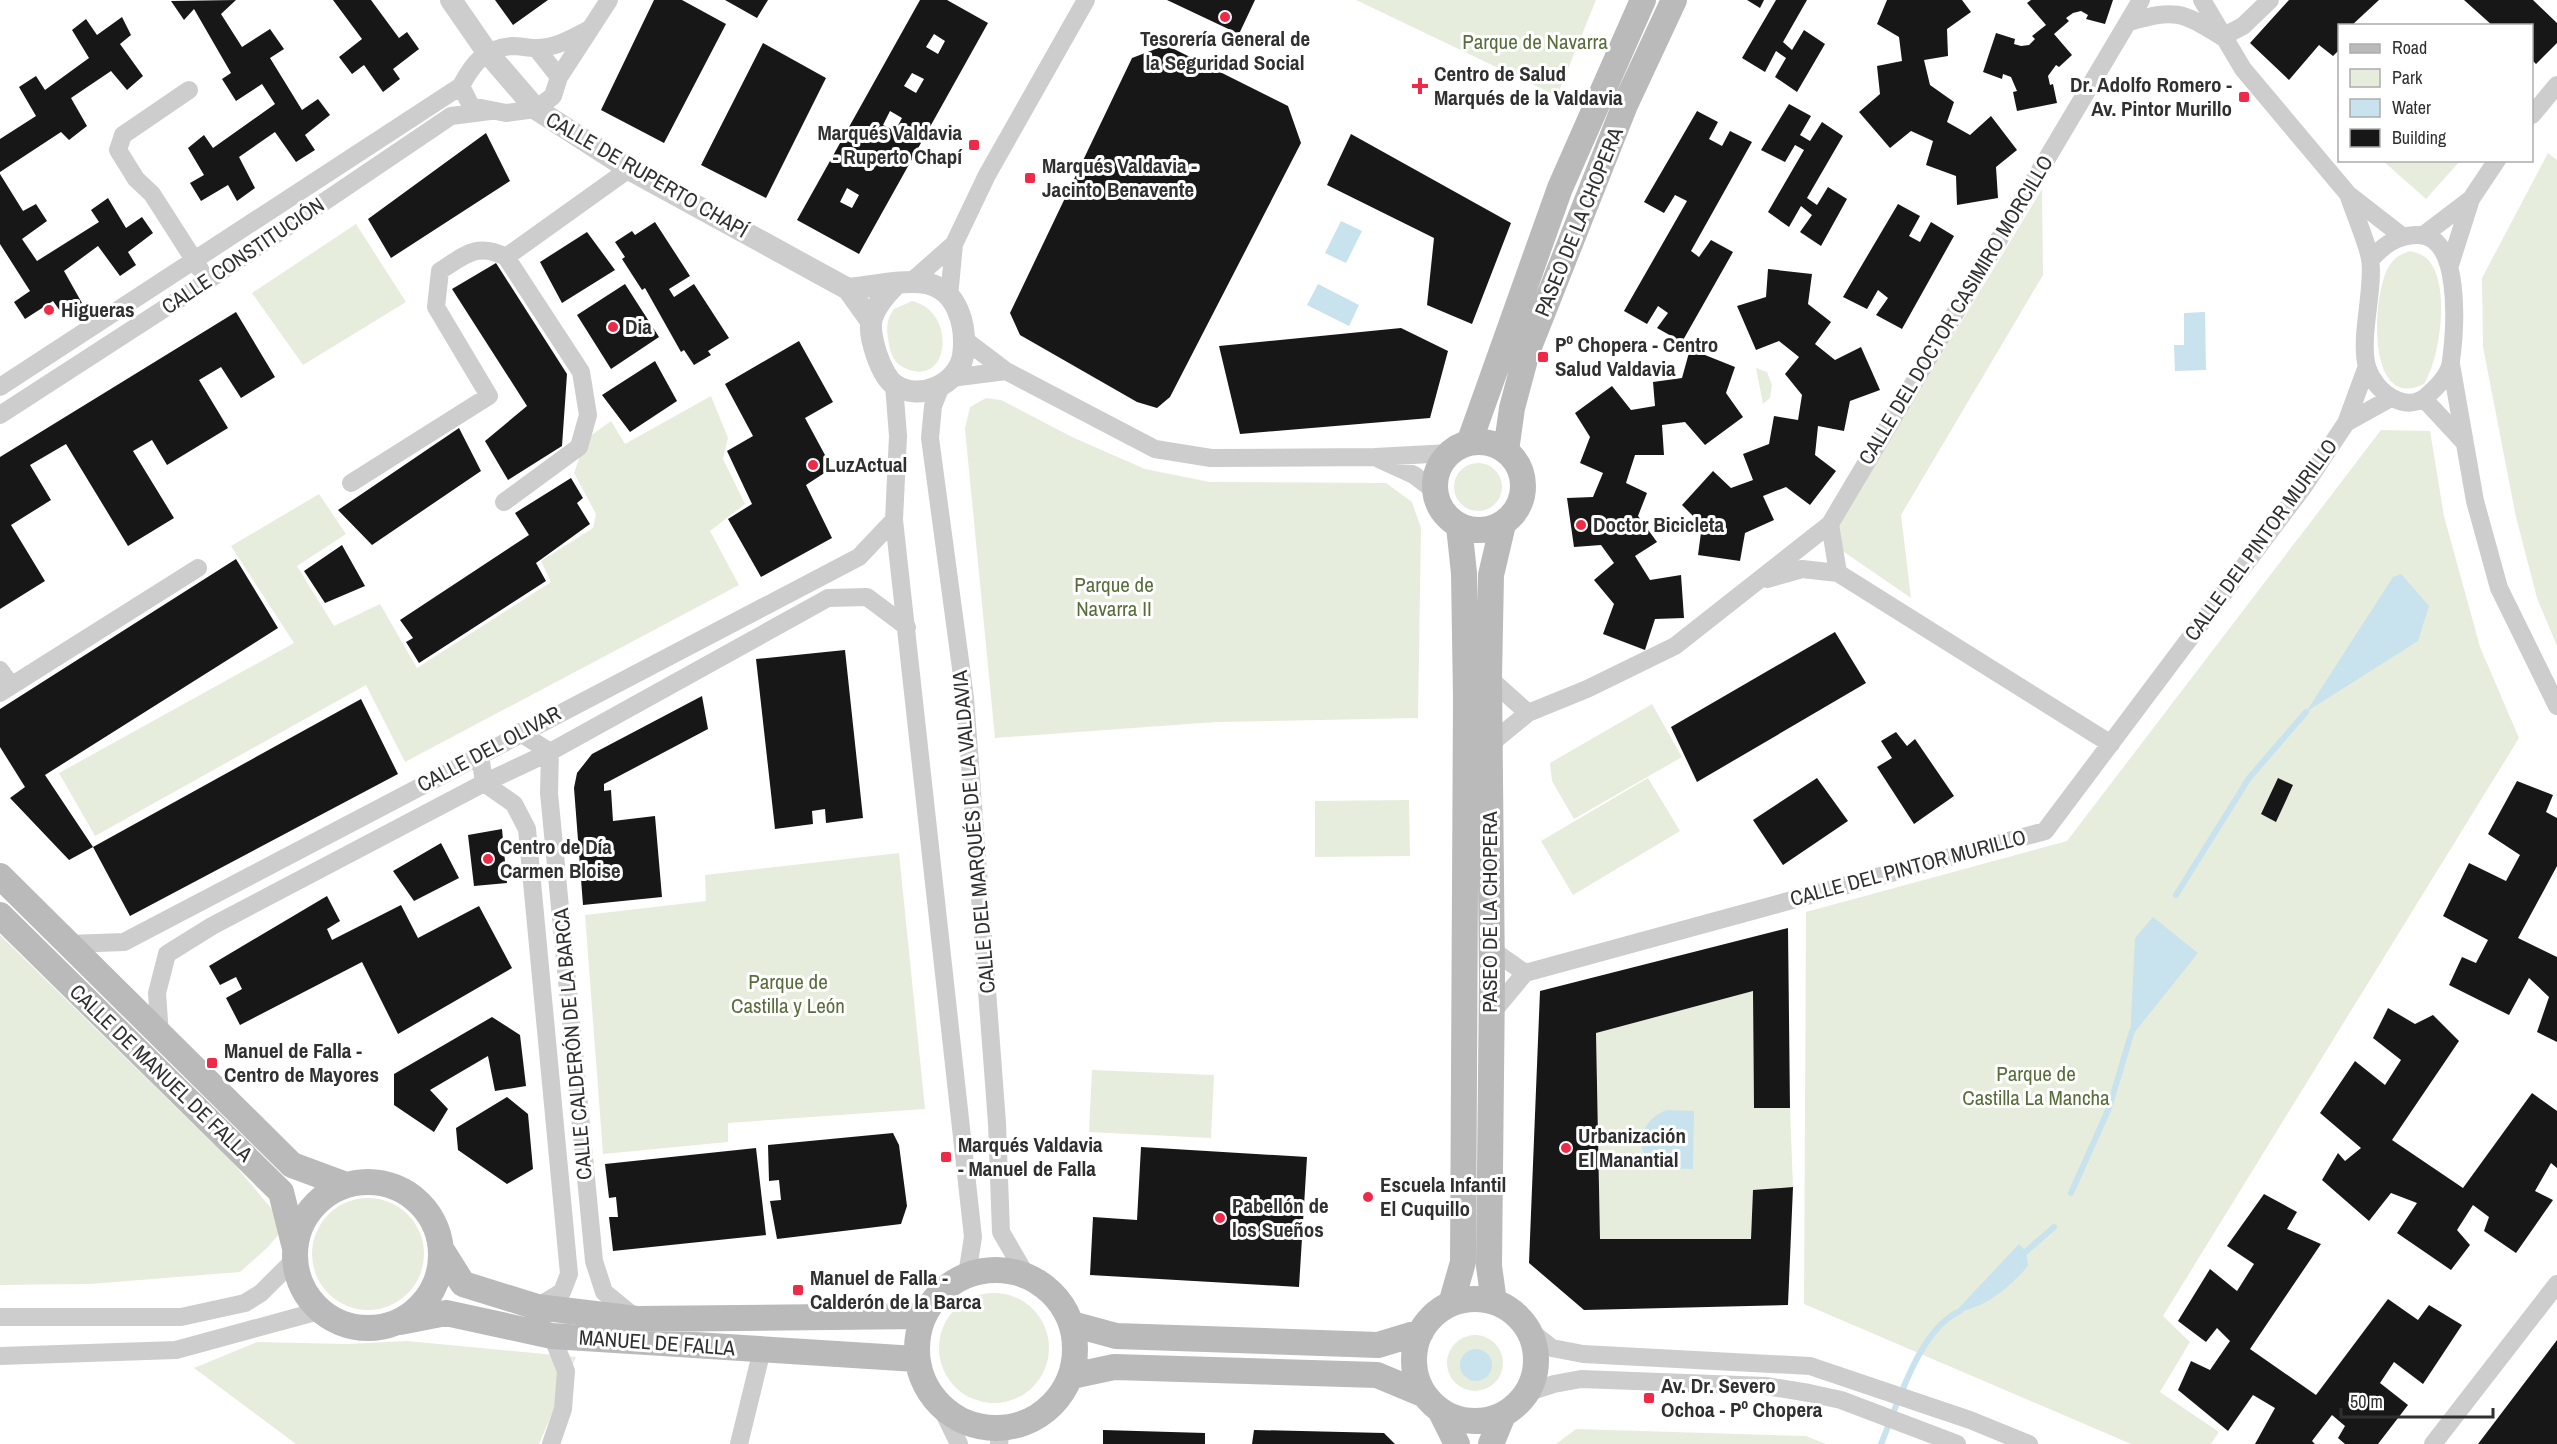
<svg xmlns="http://www.w3.org/2000/svg" width="2557" height="1444" font-family="'Archivo Narrow',sans-serif">
	<style>
		.green { fill: #e7eddd }
		.water { fill: #c8e2ee }
		.lines { fill: none; stroke-linecap: round; stroke-linejoin: round }
		.stream { stroke: #c8e2ee; stroke-width: 6 }
		.building { fill: #171717; fill-rule: evenodd }
		.minor { stroke: #cdcdcd; stroke-width: 18 }
		.tertiary { stroke: #cdcdcd; stroke-width: 22 }
		.secondary { stroke: #bababa; stroke-width: 26 }
		.poi-dot { fill: #ef2948; stroke: #fff; stroke-width: 2 }
		.labels { text-anchor: middle; stroke-width: 6; stroke-linejoin: round; paint-order: stroke }
		.poi-label { font-size: 21px; font-weight: bold; fill: #303030; stroke: #fff; text-anchor: start }
		.park-label { font-size: 21px; fill: #576e3a; stroke: #fff }
		.street-label { font-size: 21px; fill: #303030; stroke: #fff }
	</style>
	<rect width="100%" height="100%" fill="#fff"/>
	<!-- green -->
	<path class="green" d="M1356,0H1596L1557,96Z
		M2548,153L2557,160V646L2537,598L2516,517L2483,347L2482,278Z
		M2383,161H2460L2426,199Z
		M2042,189L2043,275L1901,515L1911,598L1828,541Z
		M356,224L406,302L303,365L252,293Z
		M2410,251C2418,253 2425,255 2430,262C2450,288 2440,358 2424,384C2365,414 2371,289 2391,263C2396,256 2403,254 2410,251Z
		M912,301C957,311 950,387 907,369C897,365 892,358 890,349C887,333 884,323 894,309Z
		M1756,368L1767,372L1772,385L1770,398L1763,404Z
		M711,396L728,438L723,459L745,504L710,531L739,585L405,762L366,685L95,836L59,773L294,643L231,546L319,494L346,534L297,566L334,626L380,604L417,668L551,582L541,561L593,528L596,514L574,473L586,439L611,421L625,444Z
		M986,398L1001,400L1072,437L1145,469L1210,482L1386,483L1412,502L1421,528L1418,718L1216,722L995,738L965,429L970,407Z
		M2381,430L2430,431L2444,516L2480,647L2519,738L2163,1316L2190,1342L2160,1392L2219,1432L2211,1444H2131L1804,1304L1806,912L2067,841Z
		M1454 487a24 24 0 1 1 48 0a24 24 0 1 1-48 0Z
		M1652,704L1682,757L1574,819L1552,781L1550,763Z
		M1648,778L1680,831L1573,895L1541,841Z
		M1409,800L1410,856L1315,857V801Z
		M899,853L925,1109L728,1123V1142L603,1154L585,915L706,901L705,875Z
		M0,935L234,1164L286,1226L267,1248L240,1272L90,1284L0,1285Z
		M1753,991L1754,1107L1790,1108L1793,1187L1753,1191L1751,1239H1600L1596,1033Z
		M1092,1070L1214,1075L1211,1138L1089,1132Z
		M312 1254a56 56 0 1 1 112 0a56 56 0 1 1-112 0Z
		M939 1348a55 55 0 1 1 110 0a55 55 0 1 1-110 0Z
		M1447 1363a28 28 0 1 1 56 0a28 28 0 1 1-56 0Z
		M407,1341L576,1357L539,1444H296L194,1368L257,1342L347,1344Z
		M1576,1429L1806,1436L1826,1444H1556Z"/>
	<!-- water -->
	<path class="water" d="M1341,221L1362,231L1346,263L1325,253Z
		M1318,284L1359,305L1349,326L1307,305Z
		M2205,312L2206,370L2175,371L2174,345H2184V313Z
		M2401,574L2429,606L2418,641L2306,712L2393,577Z
		M2153,917L2198,953L2130,1038L2135,938Z
		M1667,1110L1694,1111L1693,1169C1683,1168 1670,1170 1660,1166C1629,1155 1640,1119 1667,1110Z
		M2019,1244L2026,1251L2028,1266C2008,1289 1985,1308 1954,1313Z
		M1460 1365a16 16 0 1 1 32 0a16 16 0 1 1-32 0Z"/>
	<g class="lines">
		<!-- stream -->
		<path class="stream" d="M2176,895L2249,778L2306,712
			M2071,1193L2109,1108L2132,1031
			M2021,1256L2054,1227
			M1881,1444C1898,1404 1919,1329 1960,1311"/>
	</g>
	<!-- building -->
	<path class="building" d="M236,0L221,14L242,47L270,29L284,49L270,58L302,110L318,99L330,115L305,135L315,150L296,162L275,132L239,157L255,188L237,201L228,185L201,201L190,183L204,175L188,148L204,135L213,148L275,104L262,84L236,101L222,79L231,73L194,9L184,20L171,1Z
		M333,0H371L399,38L407,32L419,49L393,69L400,79L383,92L364,65L352,74L339,57L362,39Z
		M495,0H548L513,25Z
		M654,0H682L726,24L664,143L601,110Z
		M725,0H768L757,18Z
		M920,0H947L988,23L859,254L797,220ZM934,34L945,41L938,54L926,47ZM912,73L924,79L916,93L904,86ZM890,111L902,118L895,131L883,125ZM869,150L881,156L873,170L862,163ZM847,188L859,195L852,208L840,202Z
		M1167,0H1255L1239,34Z
		M1747,0H1764L1760,8Z
		M1776,0H1807L1783,42L1792,50L1804,30L1825,44L1797,92L1775,77L1786,58L1776,51L1765,72L1742,58Z
		M1887,0H1962L1971,12L1947,29L1948,56L1924,60L1930,85L1954,102L1947,122L1970,135L1991,116L2017,150L1996,167L1998,198L1957,205L1956,176L1926,165L1933,141L1911,131L1890,148L1859,112L1880,94L1877,66L1902,61L1899,37L1877,24Z
		M2031,0H2113L2105,24L2086,19L2088,15L2081,11L2073,13L2066,18L2069,21L2054,34L2072,55L2059,67L2056,65L2048,76L2050,85L2053,84L2057,103L2017,111L2013,92L2017,91L2011,77L2003,74L2002,79L1983,72L1996,33L2015,39L2014,44L2021,46L2029,45L2035,39L2032,36L2046,25L2027,3Z
		M2289,0H2379L2351,26H2340V49L2333,56L2319,45L2289,80L2250,43Z
		M2464,0H2533L2557,23V43L2536,64L2532,60V26H2493Z
		M122,17L131,35L120,44L143,76L127,90L111,71L71,98L87,126L69,140L61,132L0,172V139L36,116L19,87L36,76L45,90L89,58L72,30L86,19L97,35Z
		M763,43L826,78L766,198L701,165Z
		M1166,45L1288,106L1301,143L1170,397L1157,408L1137,402L1020,335L1010,313L1132,58Z
		M1789,104L1811,116L1800,135L1810,141L1822,122L1843,136L1807,198L1817,205L1828,187L1847,199L1821,246L1800,232L1812,215L1801,206L1789,227L1768,212L1804,150L1795,145L1785,162L1761,150Z
		M1697,111L1718,122L1709,139L1722,146L1730,131L1752,142L1691,251L1699,257L1711,240L1733,252L1682,342L1657,328L1668,313L1658,306L1647,324L1624,311L1687,201L1675,195L1664,213L1644,202Z
		M486,133L510,181L391,258L368,219Z
		M1351,134L1511,223L1472,324L1427,305L1434,238L1327,185Z
		M0,174L23,211L36,204L47,221L22,239L37,261L99,222L91,210L108,198L126,228L142,217L153,233L128,252L136,265L120,276L98,246L64,271L82,303L63,315L53,301L25,319L14,302L30,291L0,244Z
		M1898,204L1920,216L1909,236L1920,242L1931,222L1954,236L1902,329L1876,315L1888,298L1878,290L1867,309L1843,297Z
		M655,222L690,276L669,289L674,297L694,284L729,338L708,351L711,355L694,365L684,350L681,352L645,288L642,290L622,259L625,257L615,242L632,231L635,235Z
		M587,232L615,270L562,303L540,262Z
		M496,263L567,374L562,446L508,480L485,441L527,406L452,289Z
		M1768,269L1812,274L1808,304L1831,322L1815,344L1835,360L1861,347L1880,390L1850,401L1844,431L1818,426L1815,455L1836,471L1810,505L1786,487L1763,496L1774,520L1745,533L1740,561L1698,555L1702,525L1682,505L1713,471L1731,488L1753,480L1743,454L1769,444L1774,416L1798,420L1802,395L1785,374L1799,357L1779,341L1756,350L1737,306L1766,297Z
		M625,284L659,337L611,369L577,315Z
		M236,312L275,377L241,398L221,367L199,380L228,428L167,465L152,440L133,451L174,518L128,546L66,444L30,465L51,500L11,525L45,581L0,609V457Z
		M1401,328L1448,351L1430,418L1240,434L1219,346Z
		M799,341L833,402L805,418L832,468L806,485L832,538L761,577L728,519L752,504L727,451L753,436L725,384Z
		M1690,349L1735,367L1726,393L1743,417L1705,445L1685,422L1662,425L1664,455H1635L1626,483L1647,493L1638,516L1657,542L1635,556L1650,580L1681,575L1684,618L1655,619L1645,650L1603,634L1614,604L1594,580L1614,563L1601,545L1574,547L1567,498L1593,497L1603,473L1580,463L1590,437L1575,413L1612,386L1631,410L1655,406L1653,382L1682,378Z
		M655,361L677,401L630,432L602,395Z
		M459,428L481,471L372,545L338,510Z
		M571,478L583,498L577,503L590,524L536,563L546,581L419,663L406,642L413,638L400,620L529,535L515,513Z
		M342,545L365,586L325,603L304,571Z
		M236,559L278,628L45,775L93,847L361,699L398,774L130,916L93,847L69,860L10,798L25,787L0,747V709Z
		M1835,632L1866,683L1697,782L1671,727Z
		M845,650L863,818L826,823L825,809L812,811L813,824L775,829L756,659Z
		M702,696L708,729L604,784V791L611,790L613,821L655,816L662,897L583,905L574,788L577,773L592,754Z
		M1896,732L1907,746L1915,739L1954,796L1914,824L1877,767L1892,758L1881,741Z
		M1817,778L1848,821L1783,865L1753,820Z
		M2278,778L2293,785L2276,822L2261,814Z
		M2517,781L2553,795L2546,812L2557,818V866L2518,938L2557,957V1042L2537,1032L2549,997L2529,978L2509,1015L2449,985L2462,957L2476,963L2488,940L2443,916L2469,863L2506,881L2520,855L2488,834Z
		M502,829L507,883L474,886L468,835Z
		M441,843L459,878L414,901L393,871Z
		M327,896L340,921L327,929L332,940L401,905L418,938L479,906L512,968L398,1034L362,962L240,1025L226,998L242,989L236,977L220,985L209,966Z
		M1788,928L1790,1108H1754L1753,991L1596,1033L1600,1239H1751L1753,1190L1793,1187L1788,1305L1584,1310L1529,1263L1540,991Z
		M2388,1008L2415,1024L2433,1015L2459,1041L2392,1140L2463,1188L2532,1093L2557,1111V1168L2551,1163L2535,1191L2553,1200L2516,1253L2484,1231L2489,1217L2473,1205L2457,1230L2470,1245L2451,1270L2397,1233L2417,1203L2391,1193L2369,1221L2322,1180L2338,1153L2345,1161L2361,1148L2320,1113L2355,1061L2385,1085L2401,1060L2373,1038Z
		M492,1017L520,1035L526,1086L495,1091L488,1056L430,1090L448,1109L434,1132L394,1105V1074Z
		M507,1097L528,1114L533,1169L507,1184L458,1150L456,1128Z
		M893,1133L899,1145L907,1206L901,1224L777,1239L770,1201L781,1200L779,1180L769,1181L768,1145Z
		M1141,1147L1307,1157L1299,1287L1090,1275L1093,1217L1137,1220Z
		M756,1148L766,1235L613,1251L609,1217H618L616,1197L609,1198L605,1164Z
		M2264,1194L2297,1212L2287,1229L2321,1244L2250,1349L2316,1395L2388,1299L2418,1320L2429,1305L2462,1325L2423,1384L2394,1362L2380,1383L2408,1405L2378,1444H2345L2338,1438L2345,1426L2332,1415L2312,1441L2315,1444H2255L2275,1408L2253,1395L2228,1431L2178,1390L2191,1361L2210,1370L2230,1341L2217,1328L2206,1342L2178,1321L2210,1269L2237,1291L2254,1264L2227,1246Z
		M2557,1340V1444H2478Z
		M1103,1430L1205,1433V1444H1103Z
		M1254,1430L1384,1433L1395,1444H1252Z"/>
	<g class="lines">
		<!-- minor -->
		<path class="minor" d="M2202,0L2243,69L2348,194L2402,236
			M2129,22C2176,9 2180,11 2221,36
			M2222,37L2243,26L2270,0
			M536,48L559,77
			M461,86L471,106L506,113L536,109L553,96L559,77L609,0
			M189,90L123,135L118,150L136,179L152,194L200,269
			M2532,115L2557,85
			M2348,194C2355,215 2365,237 2370,258C2375,287 2359,337 2367,367C2375,392 2407,416 2429,394C2438,386 2450,373 2451,361C2455,331 2463,232 2416,235C2396,236 2384,245 2370,260
			M2425,234L2471,199
			M2450,265L2471,199L2497,160
			M911,282L954,244
			M949,297L954,244L987,175L1086,0
			M965,340L1006,371L1155,449L1211,458L1375,457L1450,453
			M2451,364L2475,501L2499,588L2557,706
			M951,378L1006,371
			M894,385L898,436L894,520L973,1237L967,1275
			M941,386L933,406L930,438L965,698L997,1123L1001,1232L1026,1275
			M0,387L461,86C473,63 485,48 512,46C520,46 528,48 536,48C555,48 571,39 588,30
			M2424,399L2463,441
			M0,415L207,281L451,116L490,111
			M2346,423L2391,398
			M1379,459L1414,475L1435,491
			M351,483L489,396L436,307L440,271C465,255 477,242 506,257L629,169
			M504,502L579,447L588,415L581,372L506,257
			M1830,524L1838,573L2111,744
			M1767,579L1802,569L1838,573
			M0,670L11,685
			M1489,678L1528,713
			M0,693L198,568
			M519,732L550,752L549,793L594,1261L604,1292L637,1319
			M1489,745L1528,713L1587,689L1675,646L1830,524L2141,0
			M480,754L484,783L514,804L527,829L569,1274L562,1292L537,1307
			M69,944L124,942L859,557L894,520
			M1525,973L2045,831L2304,486L2346,423L2367,366
			M1491,1014L1525,973L1491,949
			M160,1035L157,993L167,954L212,926L484,783L550,752L828,598L867,597L907,627
			M0,1317H181L245,1303L261,1293L296,1258
			M1529,1330L1552,1348L1583,1354L1810,1366L1970,1420L2029,1444
			M0,1356L176,1350L319,1311
			M1526,1393L1554,1384L1581,1379L1766,1386L1809,1393L1841,1400L1957,1444
			M942,1409L959,1444
			M551,1444L563,1409L566,1371L552,1336
			M739,1444L762,1350
			M999,1444L1001,1429
			M2433,1444L2557,1284"/>
		<!-- tertiary -->
		<path class="tertiary" d="M451,0L487,52L536,109L629,169L848,289L871,321
			M848,289C870,287 905,279 925,283C959,289 967,328 963,356C958,384 920,402 895,385C881,376 867,334 872,318C876,305 885,295 895,285"/>
		<!-- secondary -->
		<path class="secondary" d="M1435 486a44 44 0 1 1 88 0a44 44 0 1 1-88 0Z
			M1469,443L1560,188L1643,0
			M1506,451L1512,408L1527,352L1625,105L1674,0
			M0,876L292,1165L346,1185
			M0,915L281,1192L295,1248
			M295 1255a73 73 0 1 1 146 0a73 73 0 1 1-146 0Z
			M441,1249L463,1284L537,1307L637,1319L923,1316
			M917 1349a79 79 0 1 1 158 0a79 79 0 1 1-158 0Z
			M1414 1360a61 61 0 1 1 122 0a61 61 0 1 1-122 0Z
			M1494,1302L1489,1266L1492,980L1489,678L1491,575L1503,524
			M1451,1304L1463,1262L1466,698L1464,573L1459,526
			M400,1322L446,1313L552,1336L916,1359
			M1072,1324L1116,1336L1378,1345L1421,1332
			M1072,1376L1114,1367L1377,1375L1425,1395
			M1440,1410L1457,1444
			M1491,1444L1503,1415"/>
	</g>
	<!-- markers -->
	<g class="poi-dot">
		<circle cx="1225" cy="17" r="6"/>
		<path d="M1417 77h6v6h6v6h-6v6h-6v-6h-6v-6h6z"/>
		<rect x="2238" y="91" width="12" height="12" rx="3"/>
		<rect x="968" y="139" width="12" height="12" rx="3"/>
		<rect x="1024" y="172" width="12" height="12" rx="3"/>
		<circle cx="49" cy="310" r="6"/>
		<circle cx="613" cy="327" r="6"/>
		<rect x="1537" y="351" width="12" height="12" rx="3"/>
		<circle cx="813" cy="465" r="6"/>
		<circle cx="1581" cy="525" r="6"/>
		<circle cx="488" cy="859" r="6"/>
		<rect x="206" y="1057" width="12" height="12" rx="3"/>
		<circle cx="1566" cy="1148" r="6"/>
		<rect x="940" y="1151" width="12" height="12" rx="3"/>
		<circle cx="1368" cy="1197" r="6"/>
		<circle cx="1220" cy="1218" r="6"/>
		<rect x="792" y="1284" width="12" height="12" rx="3"/>
		<rect x="1643" y="1392" width="12" height="12" rx="3"/>
	</g>
	<g class="labels">
		<!-- poi labels -->
		<g class="poi-label">
			<text x="1225" y="46" text-anchor="middle">Tesorería General de<tspan x="1225" dy="24">la Seguridad Social</tspan></text>
			<text x="1434" y="81">Centro de Salud<tspan x="1434" dy="24">Marqués de la Valdavia</tspan></text>
			<text x="2232" y="92" text-anchor="end">Dr. Adolfo Romero -<tspan x="2232" dy="24">Av. Pintor Murillo</tspan></text>
			<text x="962" y="140" text-anchor="end">Marqués Valdavia<tspan x="962" dy="24">- Ruperto Chapí</tspan></text>
			<text x="1042" y="173">Marqués Valdavia -<tspan x="1042" dy="24">Jacinto Benavente</tspan></text>
			<text x="61" y="317">Higueras</text>
			<text x="625" y="334">Dia</text>
			<text x="1555" y="352">Pº Chopera - Centro<tspan x="1555" dy="24">Salud Valdavia</tspan></text>
			<text x="825" y="472">LuzActual</text>
			<text x="1593" y="532">Doctor Bicicleta</text>
			<text x="500" y="854">Centro de Día<tspan x="500" dy="24">Carmen Bloise</tspan></text>
			<text x="224" y="1058">Manuel de Falla -<tspan x="224" dy="24">Centro de Mayores</tspan></text>
			<text x="1578" y="1143">Urbanización<tspan x="1578" dy="24">El Manantial</tspan></text>
			<text x="958" y="1152">Marqués Valdavia<tspan x="958" dy="24">- Manuel de Falla</tspan></text>
			<text x="1380" y="1192">Escuela Infantil<tspan x="1380" dy="24">El Cuquillo</tspan></text>
			<text x="1232" y="1213">Pabellón de<tspan x="1232" dy="24">los Sueños</tspan></text>
			<text x="810" y="1285">Manuel de Falla -<tspan x="810" dy="24">Calderón de la Barca</tspan></text>
			<text x="1661" y="1393">Av. Dr. Severo<tspan x="1661" dy="24">Ochoa - Pº Chopera</tspan></text>
		</g>
		<!-- park labels -->
		<g class="park-label">
			<text x="1535" y="49">Parque de Navarra</text>
			<text x="1114" y="592">Parque de<tspan x="1114" dy="24">Navarra II</tspan></text>
			<text x="788" y="989">Parque de<tspan x="788" dy="24">Castilla y León</tspan></text>
			<text x="2036" y="1081">Parque de<tspan x="2036" dy="24">Castilla La Mancha</tspan></text>
		</g>
		<!-- street labels -->
		<g class="street-label">
			<text transform="translate(647 175) rotate(30)" y="7">CALLE DE RUPERTO CHAPÍ</text>
			<text transform="translate(1579 222) rotate(-68)" y="7">PASEO DE LA CHOPERA</text>
			<text transform="translate(243 256) rotate(-34)" y="7">CALLE CONSTITUCIÓN</text>
			<text transform="translate(1956 310) rotate(-59)" y="7">CALLE DEL DOCTOR CASIMIRO MORCILLO</text>
			<text transform="translate(2261 540) rotate(-54)" y="7">CALLE DEL PINTOR MURILLO</text>
			<text transform="translate(489 749) rotate(-28)" y="7">CALLE DEL OLIVAR</text>
			<text transform="translate(974 832) rotate(-95)" y="7">CALLE DEL MARQUÉS DE LA VALDAVIA</text>
			<text transform="translate(1908 868) rotate(-15)" y="7">CALLE DEL PINTOR MURILLO</text>
			<text transform="translate(1490 912) rotate(-90)" y="7">PASEO DE LA CHOPERA</text>
			<text transform="translate(573 1044) rotate(-95)" y="7">CALLE CALDERÓN DE LA BARCA</text>
			<text transform="translate(161 1073) rotate(44)" y="7">CALLE DE MANUEL DE FALLA</text>
			<text transform="translate(657 1343) rotate(4)" y="7">MANUEL DE FALLA</text>
		</g>
	</g>
	<!-- legend -->
	<rect x="2338" y="24" width="195" height="138" fill="#ffffff" stroke="#acacac" stroke-width="1.5"/>
	<rect x="2350" y="44" width="30" height="9" fill="#bababa" stroke="#acacac" stroke-width="1.5"/>
	<text x="2392" y="54" font-size="18" fill="#303030">Road</text>
	<rect x="2350" y="69" width="30" height="18" fill="#e7eddd" stroke="#acacac" stroke-width="1.5"/>
	<text x="2392" y="84" font-size="18" fill="#303030">Park</text>
	<rect x="2350" y="99" width="30" height="18" fill="#c8e2ee" stroke="#acacac" stroke-width="1.5"/>
	<text x="2392" y="114" font-size="18" fill="#303030">Water</text>
	<rect x="2350" y="129" width="30" height="18" fill="#171717" stroke="#acacac" stroke-width="1.5"/>
	<text x="2392" y="144" font-size="18" fill="#303030">Building</text>
	<!-- scale -->
	<path d="M2341 1408v9h152v-9" fill="none" stroke="#303030" stroke-width="3"/>
	<text x="2350" y="1408" font-size="18" fill="#303030" stroke="#ffffff" stroke-width="4.5" paint-order="stroke">50 m</text>
</svg>
